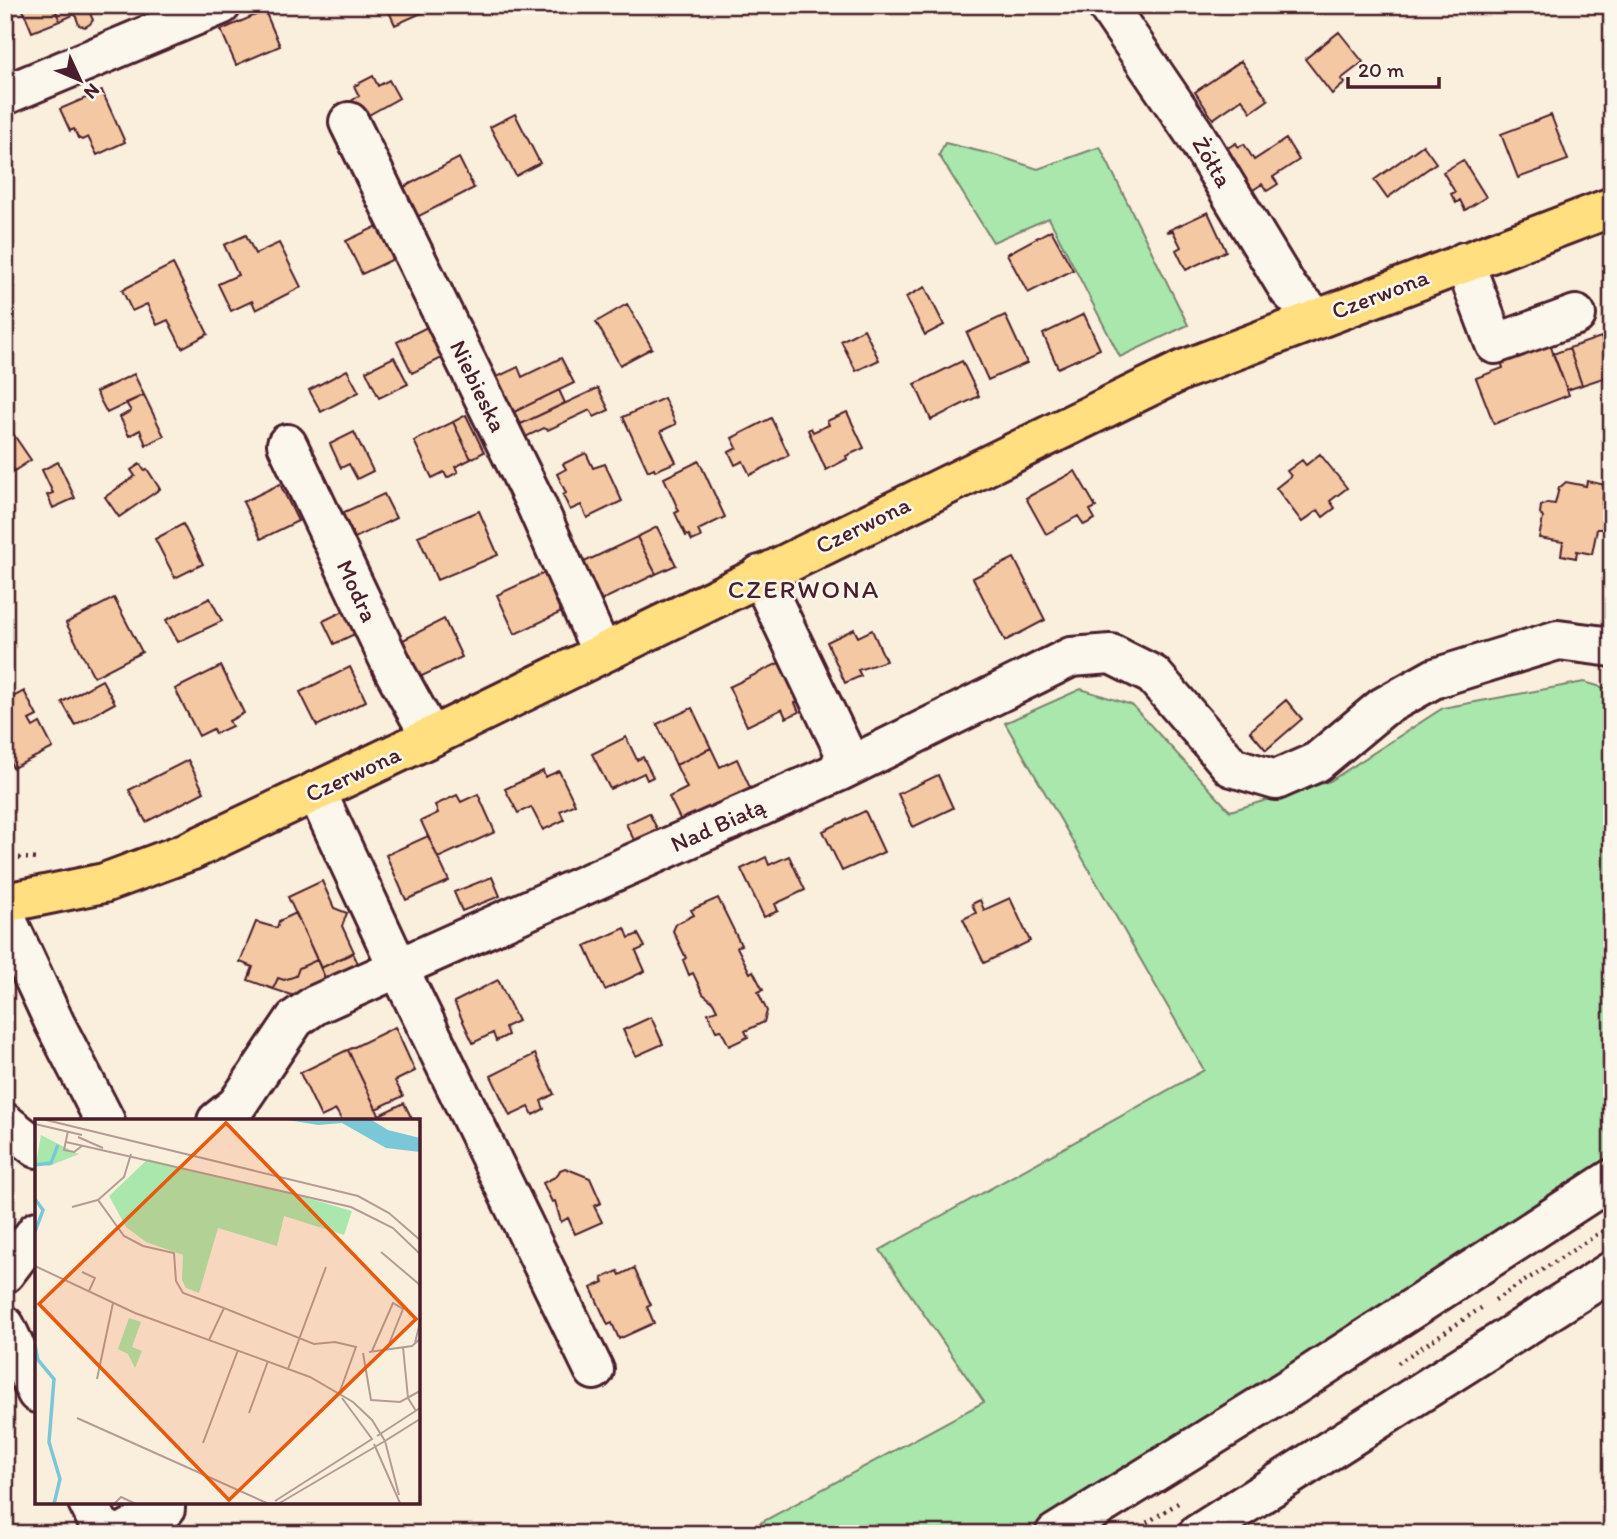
<svg xmlns="http://www.w3.org/2000/svg" width="1617" height="1539" font-family="Itim,sans-serif">
	<style>
		.green { fill: #a9e7ad; stroke: #7a836c; stroke-width: 2 }
		.building { fill: #f4c8a3; stroke: #4a1f2b; stroke-width: 2 }
		.lines { fill: none; stroke-linecap: round; stroke-linejoin: round }
		.minor-casing { stroke: #4a1f2b; stroke-width: 44 }
		.major-casing { stroke: #4a1f2b; stroke-width: 44 }
		.path { stroke: #4a1f2b; stroke-width: 4.5; stroke-dasharray: 2 5; stroke-linecap: butt }
		.minor { stroke: #fbf7ec; stroke-width: 38 }
		.major { stroke: #ffdf80; stroke-width: 38 }
		.labels { text-anchor: middle; stroke-width: 5; stroke-linejoin: round; paint-order: stroke }
		.street-label { font-size: 24px; fill: #4a1f2b; stroke: #fbf7ec }
		.neighbourhood-label { font-size: 26px; letter-spacing: 2px; fill: #4a1f2b; stroke: #fbf7ec }
		.inset-river { fill: none; stroke: #7ac7d8; stroke-width: 3.5 }
		.inset-road { fill: none; stroke: #b49b96; stroke-width: 2 }
		.view { fill: #e8590c; fill-opacity: 0.15; stroke: #e8590c; stroke-width: 3.5 }
		.inset-edge { fill: none; stroke: #4a1f2b; stroke-width: 3.5 }
	</style>
	<rect width="100%" height="100%" fill="#faeedd"/>
	<filter id="ink" filterUnits="userSpaceOnUse"><feTurbulence type="fractalNoise" baseFrequency=".0143" numOctaves="2"/><feDisplacementMap in="SourceGraphic" scale="14" xChannelSelector="R" yChannelSelector="G"/><feConvolveMatrix kernelMatrix="1 2 1 2 8 2 1 2 1" color-interpolation-filters="sRGB"/></filter>
	<g filter="url(#ink)">
		<!-- green -->
		<path class="green" d="M945,143L995,155L1038,169L1100,147L1188,325L1120,357L1049,218L993,242L939,155Z
			M1584,682L1612,690V1164L1028,1534H740L984,1402L880,1250L1204,1070L1005,723L1081,689L1132,705L1230,811L1330,781L1443,708Z"/>
		<!-- building -->
		<path class="building" d="M21,5H53L60,21L32,32Z
			M53,5H96L88,9L93,20L90,24L85,27L79,25L75,14L60,21Z
			M386,5H439L395,25Z
			M265,11L280,46L236,65L221,30Z
			M1339,32L1363,62L1341,79L1345,83L1332,94L1305,59Z
			M1241,61L1268,100L1251,112L1242,99L1213,119L1195,92Z
			M373,76L378,86L389,80L399,98L358,121L348,103L359,96L354,86Z
			M102,91L125,142L97,155L88,137L82,140L78,138L74,129L70,131L60,109Z
			M515,114L540,163L516,176L490,127Z
			M1551,115L1568,160L1518,178L1501,134Z
			M1286,139L1299,160L1273,177L1278,184L1267,191L1262,184L1244,196L1218,154L1236,143L1238,147L1244,144L1254,160Z
			M1423,145L1436,163L1387,198L1374,180Z
			M459,158L474,188L417,217L402,188Z
			M1463,160L1486,197L1465,210L1460,200L1456,203L1451,194L1455,192L1443,172Z
			M1208,212L1226,251L1186,270L1176,250L1181,247L1173,231L1168,232L1167,231Z
			M384,223L400,256L362,274L346,241Z
			M1051,230L1073,270L1028,293L1007,254Z
			M246,235L255,254L279,243L301,287L256,310L252,301L231,311L218,284L238,275L224,245Z
			M173,264L208,334L182,348L168,320L157,325L147,304L132,311L122,290Z
			M925,287L944,325L925,335L906,297Z
			M627,304L652,348L620,365L596,322Z
			M1084,314L1100,349L1058,368L1043,334Z
			M1005,315L1027,363L988,380L967,333Z
			M435,323L450,354L412,373L397,342Z
			M864,329L879,360L856,371L841,341Z
			M1601,337L1612,369V375L1582,385L1569,348Z
			M1549,342L1569,395L1494,424L1476,378L1503,368L1501,361Z
			M1569,348L1582,385L1567,390L1553,354Z
			M394,357L408,384L379,398L366,371Z
			M561,358L574,383L514,412L497,377L518,367L522,377Z
			M962,361L979,396L931,420L915,384Z
			M347,370L359,392L321,412L309,390Z
			M134,374L144,395L107,413L96,392Z
			M598,388L609,410L594,417L590,410L548,430L544,428L517,441L512,428Z
			M559,390L565,403L521,424L514,412Z
			M144,395L164,436L146,445L140,430L129,436L120,417L131,411L126,403Z
			M664,398L676,424L661,431L676,462L655,471L654,468L648,471L623,417Z
			M847,412L864,448L846,456L847,459L826,470L808,430L811,428L813,432L829,425L827,421Z
			M466,415L484,452L471,459L453,422Z
			M771,418L789,455L750,475L743,461L735,465L729,452L737,448L732,438Z
			M453,422L471,459L455,467L458,472L447,478L444,472L432,478L414,441Z
			M7,425L31,460L5,477V426Z
			M354,432L373,471L357,479L349,464L341,468L330,444Z
			M586,453L593,468L605,464L622,501L587,518L581,505L570,510L563,495L566,493L557,474L566,469L563,464Z
			M1320,454L1347,488L1330,501L1335,508L1323,517L1318,510L1302,522L1276,488L1291,476L1287,471L1302,460L1306,465Z
			M699,461L725,517L698,530L701,537L692,541L689,535L686,536L675,513L679,511L664,478Z
			M58,462L75,498L53,508L47,495L53,493L42,470Z
			M140,464L144,470L147,469L160,489L119,517L105,497L135,476L131,470Z
			M1075,471L1096,507L1090,510L1095,519L1084,525L1078,516L1046,534L1026,498Z
			M1587,481L1605,485L1602,504H1606L1602,529H1597L1592,554L1577,551L1576,558L1561,555L1563,542L1539,538L1543,518L1540,513L1541,506L1547,503L1555,504L1559,488L1566,482L1586,486Z
			M280,484L298,521L261,539L243,502Z
			M384,494L396,518L355,538L342,513Z
			M479,511L498,555L437,580L418,536Z
			M183,524L203,564L175,578L155,539Z
			M657,527L676,565L656,574L637,537Z
			M637,537L656,574L600,601L582,563Z
			M1014,558L1045,620L1005,641L973,578Z
			M548,571L566,610L515,634L497,595Z
			M114,598L142,652L94,677L66,623Z
			M210,598L222,621L178,642L166,620Z
			M356,605L367,628L334,644L323,621Z
			M444,619L462,657L420,677L403,640Z
			M854,629L858,637L872,630L886,661L858,670L861,676L845,683L827,642Z
			M785,660L805,698L795,703L799,712L786,718L782,709L747,726L729,687Z
			M221,666L244,713L229,721L232,726L215,734L213,729L199,736L175,689Z
			M350,667L366,701L317,726L300,692Z
			M102,680L115,703L75,725L62,702Z
			M24,691L37,716L29,720L33,727L40,723L53,748L13,768L5,753V701Z
			M1286,700L1302,719L1266,750L1250,731Z
			M692,708L711,748L676,765L657,724Z
			M626,737L637,760L643,757L653,777L647,780L644,773L610,789L592,754Z
			M711,748L720,767L737,759L752,792L683,825L669,797L687,788L676,765Z
			M188,760L204,792L146,822L129,790Z
			M543,771L545,777L559,771L575,804L560,811L564,820L543,830L531,807L518,813L505,789Z
			M938,775L953,808L913,827L898,794Z
			M478,794L495,832L438,858L421,821L438,813L435,805L457,795L461,802Z
			M865,811L884,852L842,871L823,831Z
			M649,813L664,842L641,854L626,824Z
			M428,836L449,881L406,900L386,855Z
			M789,856L805,890L775,904L778,911L764,917L741,869L766,857L769,865Z
			M492,877L500,896L462,911L454,892Z
			M322,881L334,908L347,913L342,926L354,952L321,968L288,897Z
			M718,898L741,945L737,947L750,973L753,971L763,990L758,992L767,1011L764,1022L745,1031L748,1037L729,1046L721,1030L716,1031L708,1013L717,1010L713,1002L703,994L693,973L689,975L683,960L686,958L673,931L676,924L694,915L691,910Z
			M1010,898L1030,941L984,963L963,919L976,913L972,904L980,900L984,910Z
			M296,913L317,960L299,968L296,976L284,980L278,978L273,989L248,980L253,967L240,962L256,922L277,928L279,921Z
			M625,928L629,938L638,934L645,947L636,951L645,971L605,990L585,946Z
			M353,953L361,970L328,985L321,968Z
			M317,960L328,985L300,998L273,989L278,978L284,980L296,976L299,968Z
			M498,980L518,1021L505,1027L508,1035L496,1041L493,1033L473,1043L454,1002Z
			M651,1017L663,1044L636,1056L623,1030Z
			M395,1027L415,1071L395,1081L403,1096L376,1109L348,1050Z
			M347,1050H348L382,1121H342L336,1110L321,1117L300,1073Z
			M535,1054L554,1094L541,1101L544,1109L533,1115L529,1107L510,1116L491,1076Z
			M404,1103L413,1121H382L379,1115Z
			M565,1168L590,1178L601,1203L594,1206L602,1222L575,1234L568,1218L561,1222L555,1201L552,1202L543,1183L557,1176L560,1170Z
			M634,1268L651,1305L647,1307L654,1323L619,1339L612,1323L608,1325L591,1288L604,1282L602,1278L618,1271L620,1275Z"/>
		<g class="lines">
			<defs>
				<path id="minor" d="M1107,5L1194,133L1289,290L1317,318
					M5,95L221,5
					M349,122L534,500L602,653
					M1464,262L1495,344L1576,315
					M287,444L395,672L431,737
					M838,772L1071,657L1111,654L1153,675L1232,767L1276,780L1317,762L1383,707L1435,678L1558,640L1612,647
					M316,791L398,967L594,1370
					M5,916L55,1024L105,1121
					M217,1121L237,1105L295,1019L315,1005L838,772L845,753L760,575
					M5,1123L37,1148
					M5,1273L37,1231
					M5,1326L37,1393
					M88,1502L100,1526L114,1534
					M121,1534L165,1509V1502
					M1055,1534L1293,1386L1612,1179
					M1198,1534L1612,1271"/>
				<path id="major" d="M5,903L104,883L190,851L431,737L1183,370L1612,207"/>
			</defs>
			<!-- minor casing -->
			<use href="#minor" class="minor-casing"/>
			<!-- major casing -->
			<use href="#major" class="major-casing"/>
			<!-- path -->
			<path class="path" d="M5,857L39,859
				M1495,1300L1612,1225
				M1398,1363L1484,1306
				M1129,1534L1178,1503"/>
			<!-- minor -->
			<use href="#minor" class="minor"/>
			<!-- major -->
			<use href="#major" class="major"/>
		</g>
	</g>
	<g class="labels">
		<!-- street labels -->
		<g class="street-label">
			<text transform="translate(1212 162) rotate(59)" y="8">Żółta</text>
			<text transform="translate(1380 294) rotate(-21)" y="8">Czerwona</text>
			<text transform="translate(478 386) rotate(64)" y="8">Niebieska</text>
			<text transform="translate(863 525) rotate(-26)" y="8">Czerwona</text>
			<text transform="translate(357 591) rotate(65)" y="8">Modra</text>
			<text transform="translate(353 774) rotate(-25)" y="8">Czerwona</text>
			<text transform="translate(718 825) rotate(-24)" y="8">Nad Białą</text>
		</g>
		<!-- neighbourhood labels -->
		<g class="neighbourhood-label">
			<text x="804" y="598">CZERWONA</text>
		</g>
	</g>
	<!-- overview -->
	<g transform="translate(35 1119)">
		<rect width="385" height="385" fill="#faeedd"/>
		<path d="M6,16L39,33L44,35L14,47L1,45ZM113,40L272,79L317,92L309,116L249,97L242,127L183,109L164,174L151,169L147,161L148,136L111,123L91,108L74,77ZM94,199L106,203L97,228L107,232L100,249L93,235L83,230Z" fill="#a9e7ad"/>
		<path d="M247,0H335L353,11L385,19V33L351,29L307,4L283,6Z" fill="#7ac7d8"/>
		<path class="inset-river" d="M0,46L16,44L23,26M0,80L8,91L0,113M0,226L3,241L19,260L14,323L25,360L19,385"/>
		<path class="inset-road" d="M7,0L323,77L354,94L385,121M0,5L47,16M33,12L29,31L39,33L47,27M43,18L68,29M31,23L316,88L358,109L385,135M63,81L89,58L96,35M37,88L63,81L89,117L108,127L139,134L141,162L148,174L189,189M346,133L385,166M0,147L100,194L275,258L318,283L337,301L350,322L243,385M47,153L60,159L54,172M174,221L189,189L279,225L300,223L321,228L304,275M380,224L385,203M368,228L373,279L381,292M337,232L358,184L368,190L352,230M334,233L377,227L385,220M328,234L336,281L365,283L385,272M253,250L291,148M62,260L78,184M214,294L233,242M42,299L234,385M342,317L385,289M168,324L203,231M339,325L365,384M364,376L350,322L385,300M240,382L337,320L307,279M79,385L86,378L101,385"/>
		<path class="view" d="M191,4L381,200L194,381L4,185Z"/>
		<rect width="385" height="385" class="inset-edge"/>
	</g>
	<!-- margin -->
	<rect width="1617" height="1539" fill="none" stroke="#fbf7ec" stroke-width="28"/>
	<rect x="14" y="14" width="1589" height="1511" fill="none" stroke="#4a1f2b" stroke-width="2.5" filter="url(#ink)"/>
	<!-- north arrow -->
	<g transform="translate(80 80) rotate(134)" stroke="#fbf7ec" stroke-width="5" paint-order="stroke">
	<path d="M0-5L12 26L0 18L-12 26Z" fill="#4a1f2b"/>
	<text y="-10" font-size="19" font-weight="bold" text-anchor="middle" fill="#4a1f2b">N</text>
	</g>
	<!-- scale -->
	<path d="M1348 77v10h91v-10" fill="none" stroke="#4a1f2b" stroke-width="3.5"/>
	<text x="1358" y="77" font-size="21" fill="#4a1f2b" stroke="#fbf7ec" stroke-width="5" paint-order="stroke">20 m</text>
</svg>
